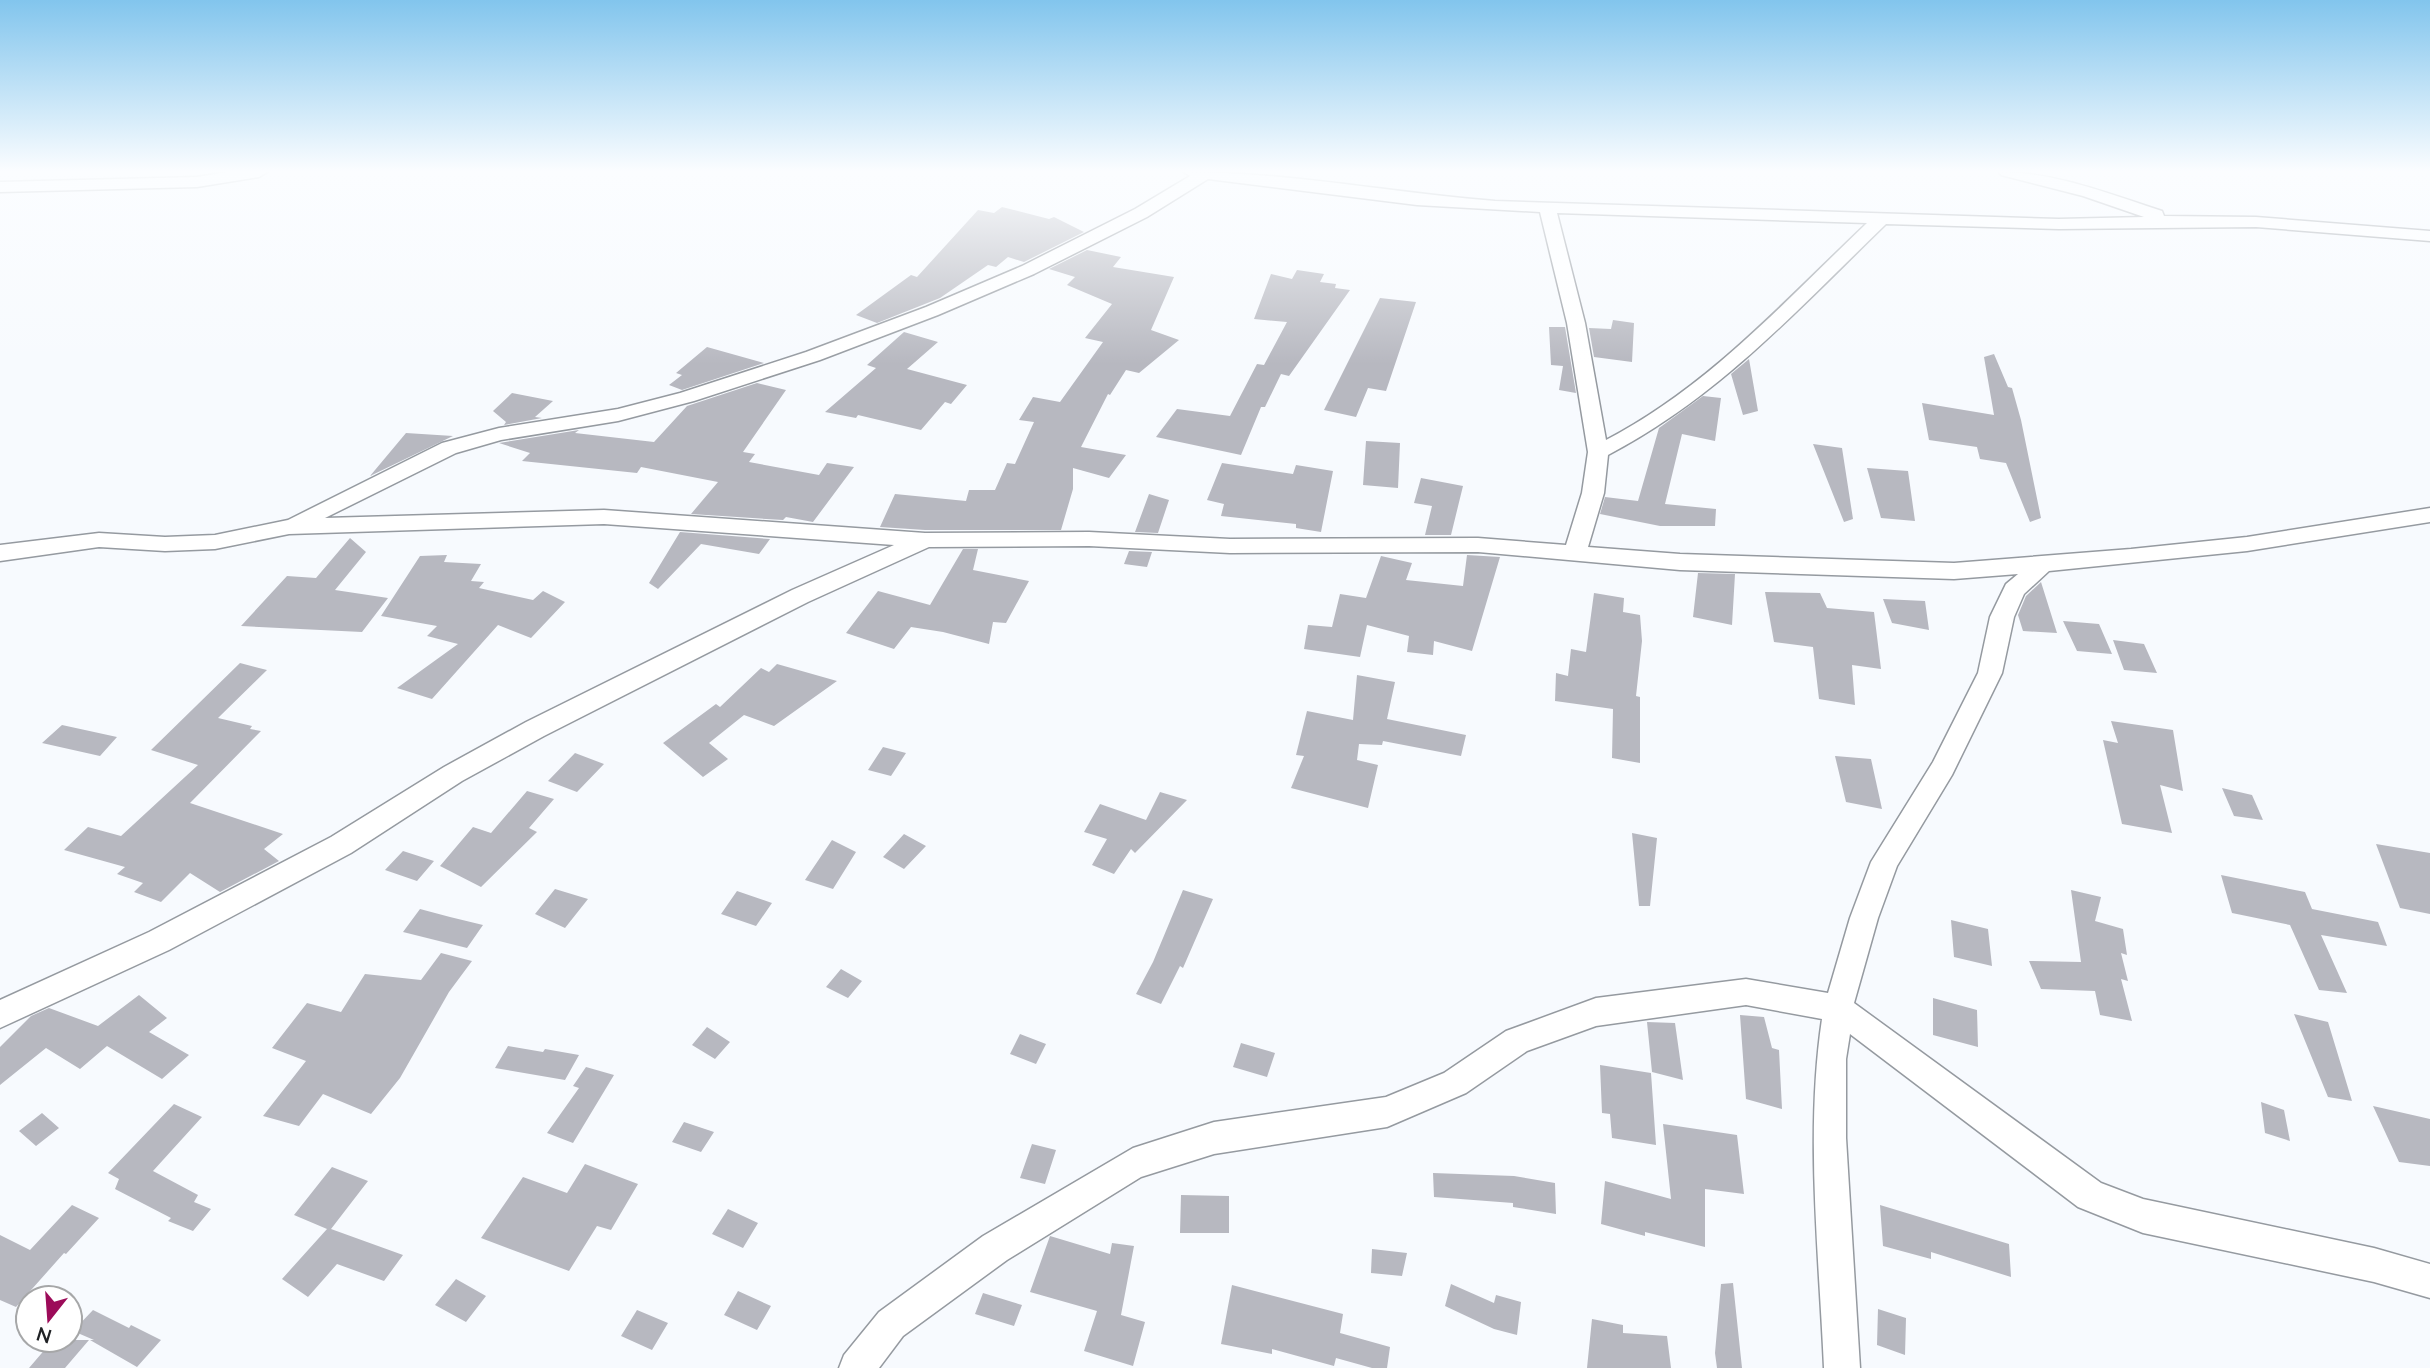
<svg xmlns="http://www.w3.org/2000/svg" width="2430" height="1368" font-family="Lato,sans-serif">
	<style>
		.building { fill: #b7b8c0 }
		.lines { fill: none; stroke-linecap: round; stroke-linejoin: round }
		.street-casing { stroke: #959aa0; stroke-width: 3 }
		.street { fill: #fff; fill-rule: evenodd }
	</style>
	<rect width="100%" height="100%" fill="#f7fafe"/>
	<!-- building -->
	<path class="building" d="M1002,207L1049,219L1054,217L1084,232L1024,262L1008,257L996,267L988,265L940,298L877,323L856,315L911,275L917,277L978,210L994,213Z
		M1087,250L1121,257L1113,267L1174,277L1151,330L1179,340L1139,373L1126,370L1110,395L1108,394L1081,447L1126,455L1109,478L1073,468V489L1061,530H925L880,527L895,494L966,501L969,490H995L1007,463L1015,464L1034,422L1019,420L1033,397L1060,402L1103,342L1085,338L1112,304L1067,285L1075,277L1049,269Z
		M1297,270L1324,274L1320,282L1336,284L1335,288L1350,290L1289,376L1281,374L1265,407H1261L1241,455L1156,437L1177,409L1230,416L1257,364L1264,365L1287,322L1254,319L1271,274L1292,279Z
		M1380,298L1416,302L1386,391L1368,388L1356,417L1324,410Z
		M1613,320L1634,323L1632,362L1594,357L1589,328L1611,329Z
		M1549,327H1565L1576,393L1559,390L1563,366L1551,365Z
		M904,332L938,342L907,369L967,385L951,404L945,402L921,430L858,415L856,418L825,412L876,368L867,365Z
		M707,347L764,363L682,390L669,385L682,375L676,373Z
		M1994,354L2008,387L2012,388L2021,420L2041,518L2030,522L2006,463L1980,459L1977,447L1929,440L1922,403L1994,415L1984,357Z
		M1749,359L1758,411L1743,415L1731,374Z
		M757,383L786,390L743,452L755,454L749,462L819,475L827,463L854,467L813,522L786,517L783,520L691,514L718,482L641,467L637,473L522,461L530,453L499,443L579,430L575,433L654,442L687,406Z
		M512,393L553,401L535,417L542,418L504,425L506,422L493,411Z
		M1703,396L1721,398L1715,441L1682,434L1665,504L1716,509L1715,526H1660L1600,514L1605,497L1638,501L1659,428Z
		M406,433L453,436L370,476Z
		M1366,441L1400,443L1398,488L1363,485Z
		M1813,444L1842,448L1853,519L1844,522Z
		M1222,463L1293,474L1296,465L1333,471L1321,532L1296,528V524L1221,516L1224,504L1207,500Z
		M1867,468L1908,471L1915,521L1881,518Z
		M1421,478L1463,486L1451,535H1425L1432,506L1414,503Z
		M1149,494L1169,500L1158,533L1135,532Z
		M680,532L770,539L759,554L701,544L658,589L649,583Z
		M350,538L366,552L335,590L388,598L362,632L241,626L287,576L316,578Z
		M963,549H978L973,570L1029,581L1006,623L993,622L989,644L943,632L911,627L894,649L846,633L878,591L930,605Z
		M1129,551L1152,552L1147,567L1124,564Z
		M447,555L444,562L481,564L471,581L484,582L479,588L533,600L543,591L565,602L531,638L498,625L432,699L397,688L458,644L427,636L437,626L381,616L420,556Z
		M1467,555L1500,557L1472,651L1434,641L1433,655L1407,652L1409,636L1367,625L1360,657L1304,649L1308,625L1332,627L1340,594L1366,598L1381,556L1412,563L1406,580L1463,586Z
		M1698,573L1735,574L1732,625L1693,617Z
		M2041,582L2057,633L2023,631L2018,615L2026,596Z
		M1765,592L1820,593L1827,608L1874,612L1881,669L1852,665L1855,705L1819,699L1813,647L1774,642Z
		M1594,593L1624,598L1623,612L1640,615L1642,641L1636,696L1640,697V763L1612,758L1613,709L1555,701L1556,673L1568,676L1571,649L1586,652Z
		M1883,599L1925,601L1929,630L1892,623Z
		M2063,621L2099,624L2112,654L2077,651Z
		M2113,640L2144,644L2157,673L2124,670Z
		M240,663L267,670L218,718L252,726L250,729L261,731L190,803L283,834L264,849L279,861L220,892L190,873L161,902L134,892L143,883L117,874L125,867L64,850L88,827L121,836L198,765L151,750Z
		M777,664L837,681L774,726L744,715L709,743L728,759L703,777L663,743L716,704L720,707L761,668L769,672Z
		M1357,675L1395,682L1387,719L1466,735L1461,756L1383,741L1382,745L1359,744L1357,760L1378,765L1368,808L1291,788L1304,756L1296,755L1307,711L1353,720Z
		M2111,721L2173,730L2183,791L2160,785L2172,833L2122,824L2103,740L2118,743Z
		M62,725L117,737L100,756L42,743Z
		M883,747L906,753L891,776L868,770Z
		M575,753L604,764L577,792L548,781Z
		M1835,756L1871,759L1882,809L1846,802Z
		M2222,788L2252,795L2263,820L2234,816Z
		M527,791L554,799L529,828L537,832L481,887L440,866L473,827L491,833Z
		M1160,792L1187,800L1135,853L1131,849L1114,874L1092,865L1107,839L1084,832L1100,804L1146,820Z
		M1632,833L1657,838L1650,906H1639Z
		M904,834L926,846L904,869L883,857Z
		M832,840L856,852L833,889L805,880Z
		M2376,844L2430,853V914L2400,908Z
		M403,851L434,861L417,881L385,870Z
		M2221,875L2305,892L2312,909L2378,922L2387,946L2321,935L2347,993L2319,990L2290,925L2232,913Z
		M555,889L588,899L565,928L535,914Z
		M1183,890L1213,899L1183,968L1180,966L1161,1004L1136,994L1153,962Z
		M2071,890L2101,897L2095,921L2123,929L2127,955L2121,953L2128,981L2121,979L2132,1021L2100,1015L2095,991L2041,989L2029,961L2081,962Z
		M737,891L772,903L756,926L721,914Z
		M420,909L450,917L483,925L467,948L403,932Z
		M1951,920L1988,929L1992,966L1954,957Z
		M441,953L472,961L449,992L400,1078L371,1114L323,1094L299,1126L263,1116L306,1061L272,1048L307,1003L341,1012L365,974L421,980Z
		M841,969L862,981L848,998L826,987Z
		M139,995L167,1018L149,1032L189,1055L162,1079L107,1046L80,1069L46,1048L0,1085V1047L31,1016L49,1008L98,1026Z
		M1933,998L1977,1010L1978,1047L1933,1035Z
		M2294,1014L2328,1022L2352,1101L2328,1097Z
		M1740,1015L1764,1017L1772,1048L1779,1050L1782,1109L1746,1099Z
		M1647,1022L1675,1023L1683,1080L1652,1072Z
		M707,1027L730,1042L715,1059L692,1045Z
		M1020,1034L1046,1044L1036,1064L1010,1054Z
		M1241,1043L1275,1053L1267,1077L1233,1067Z
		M508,1046L543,1052L545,1049L579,1055L565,1080L495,1068Z
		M1600,1065L1651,1073L1656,1145L1612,1138L1610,1114L1602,1113Z
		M586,1067L614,1075L573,1143L547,1133L579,1088L573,1086Z
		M2261,1102L2284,1110L2290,1141L2265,1133Z
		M174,1104L202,1117L153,1171L198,1195L194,1202L211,1209L193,1231L168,1221L171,1218L115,1189L119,1179L108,1173Z
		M2373,1106L2430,1119V1166L2399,1162Z
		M42,1113L59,1128L36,1146L19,1131Z
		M684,1122L714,1132L701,1152L672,1142Z
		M1663,1124L1737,1135L1744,1194L1705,1189V1247L1645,1232V1236L1601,1224L1605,1181L1671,1199Z
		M1032,1144L1056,1150L1045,1184L1020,1178Z
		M585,1164L638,1184L611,1230L597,1226L569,1271L481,1238L523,1177L567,1193Z
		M332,1167L368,1181L331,1229L403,1255L384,1281L337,1264L308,1297L282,1279L327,1229L294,1215Z
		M1433,1173L1514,1176L1555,1183L1556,1214L1513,1207V1203L1434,1197Z
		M1181,1195L1229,1196V1233H1180Z
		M72,1205L99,1218L66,1254L64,1253L16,1307L0,1300V1235L30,1250Z
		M1880,1205L2009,1244L2011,1277L1931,1252V1259L1883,1246Z
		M728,1209L758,1223L743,1248L712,1234Z
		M1050,1236L1110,1254L1112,1243L1134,1246L1121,1315L1145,1322L1133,1366L1084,1351L1097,1311L1030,1292Z
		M1372,1249L1407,1253L1402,1276L1371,1273Z
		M456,1279L486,1296L466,1322L435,1305Z
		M1733,1283L1742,1368H1717L1715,1353L1721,1284Z
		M1451,1284L1494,1303L1496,1295L1521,1302L1517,1335L1494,1329L1445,1306Z
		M1232,1285L1343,1314L1340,1333L1390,1347L1387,1368H1372L1336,1358L1334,1366L1272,1349V1354L1221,1344Z
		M738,1291L771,1306L757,1330L724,1315Z
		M983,1293L1022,1305L1014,1326L975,1314Z
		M1878,1309L1906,1318L1905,1355L1877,1345Z
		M93,1310L129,1328L131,1325L161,1340L137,1367L90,1340H94L73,1331Z
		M637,1310L668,1323L652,1350L621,1336Z
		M1592,1319L1623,1325V1333L1667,1336L1671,1368H1587Z
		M53,1340H89L65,1368H29Z"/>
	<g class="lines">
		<defs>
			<path id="street" d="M227,172H267L259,177L197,187L0,192V182L197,177Z
				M1184,172C1288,172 1392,193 1495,201L2059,219L2144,217L2083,196L2001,175L1999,172C2055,172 2109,194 2162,211L2164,216L2256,217L2430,231V241L2256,227L2059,229L1886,224C1797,310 1719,397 1608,455L1604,493L1588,547L1680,554L1954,563L2131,549L2247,537L2430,508V522L2247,551L2049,571L2024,594L2014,617L2002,673L1952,775L1897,866L1878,918L1854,1003L2101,1183L2143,1199L2374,1248L2430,1264V1298L2374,1282L2143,1233L2078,1207L1850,1034L1846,1059V1138L1860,1368H1824C1819,1253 1805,1133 1822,1019L1746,1005L1596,1026L1527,1051L1466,1093L1387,1127L1214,1154L1141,1177L1007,1260L903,1336L879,1368H839L844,1355L879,1312L983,1236L1133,1148L1214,1122L1386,1097L1444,1073L1506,1031L1596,998L1746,979L1828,993L1850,918L1871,862L1933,762L1978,673L1990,617L2006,584L2018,574L1954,579L1680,570L1478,552L1230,553L1089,546L929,547L808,602L544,736L462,781L351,853L169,950L0,1028V1000L149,932L331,837L444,767L526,722L792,590L894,545L604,524L289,534L215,549L165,551L99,547L0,561V545L99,533L165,537L215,535L288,520L442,443L499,428L618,409L680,393L806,352L926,307L1022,266L1135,209L1190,176ZM1208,179L1417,205L1540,212L1567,323L1588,452L1582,493L1566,545L1478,538L1230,539L1089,532L925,533L604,510L325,518L456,453L501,440L618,421L694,401L820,360L938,315L1034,274L1147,217ZM1557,213L1867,223C1785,301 1708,387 1606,440L1585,323Z"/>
		</defs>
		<!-- street casing -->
		<use href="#street" class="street-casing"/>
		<!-- street -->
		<use href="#street" class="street"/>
	</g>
	<!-- sky -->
	<linearGradient id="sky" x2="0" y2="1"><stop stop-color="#82c5ed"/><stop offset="0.47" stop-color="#fbfdff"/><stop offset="1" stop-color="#fbfdff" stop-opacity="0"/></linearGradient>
	<rect width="2430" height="364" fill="url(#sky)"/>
	<!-- north arrow -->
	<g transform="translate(49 1319) rotate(197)"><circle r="33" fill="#ffffff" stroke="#a6a7a8" stroke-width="2"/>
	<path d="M0-5L12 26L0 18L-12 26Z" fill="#9c0b59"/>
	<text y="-10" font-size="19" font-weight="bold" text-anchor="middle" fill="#202225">N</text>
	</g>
</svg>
